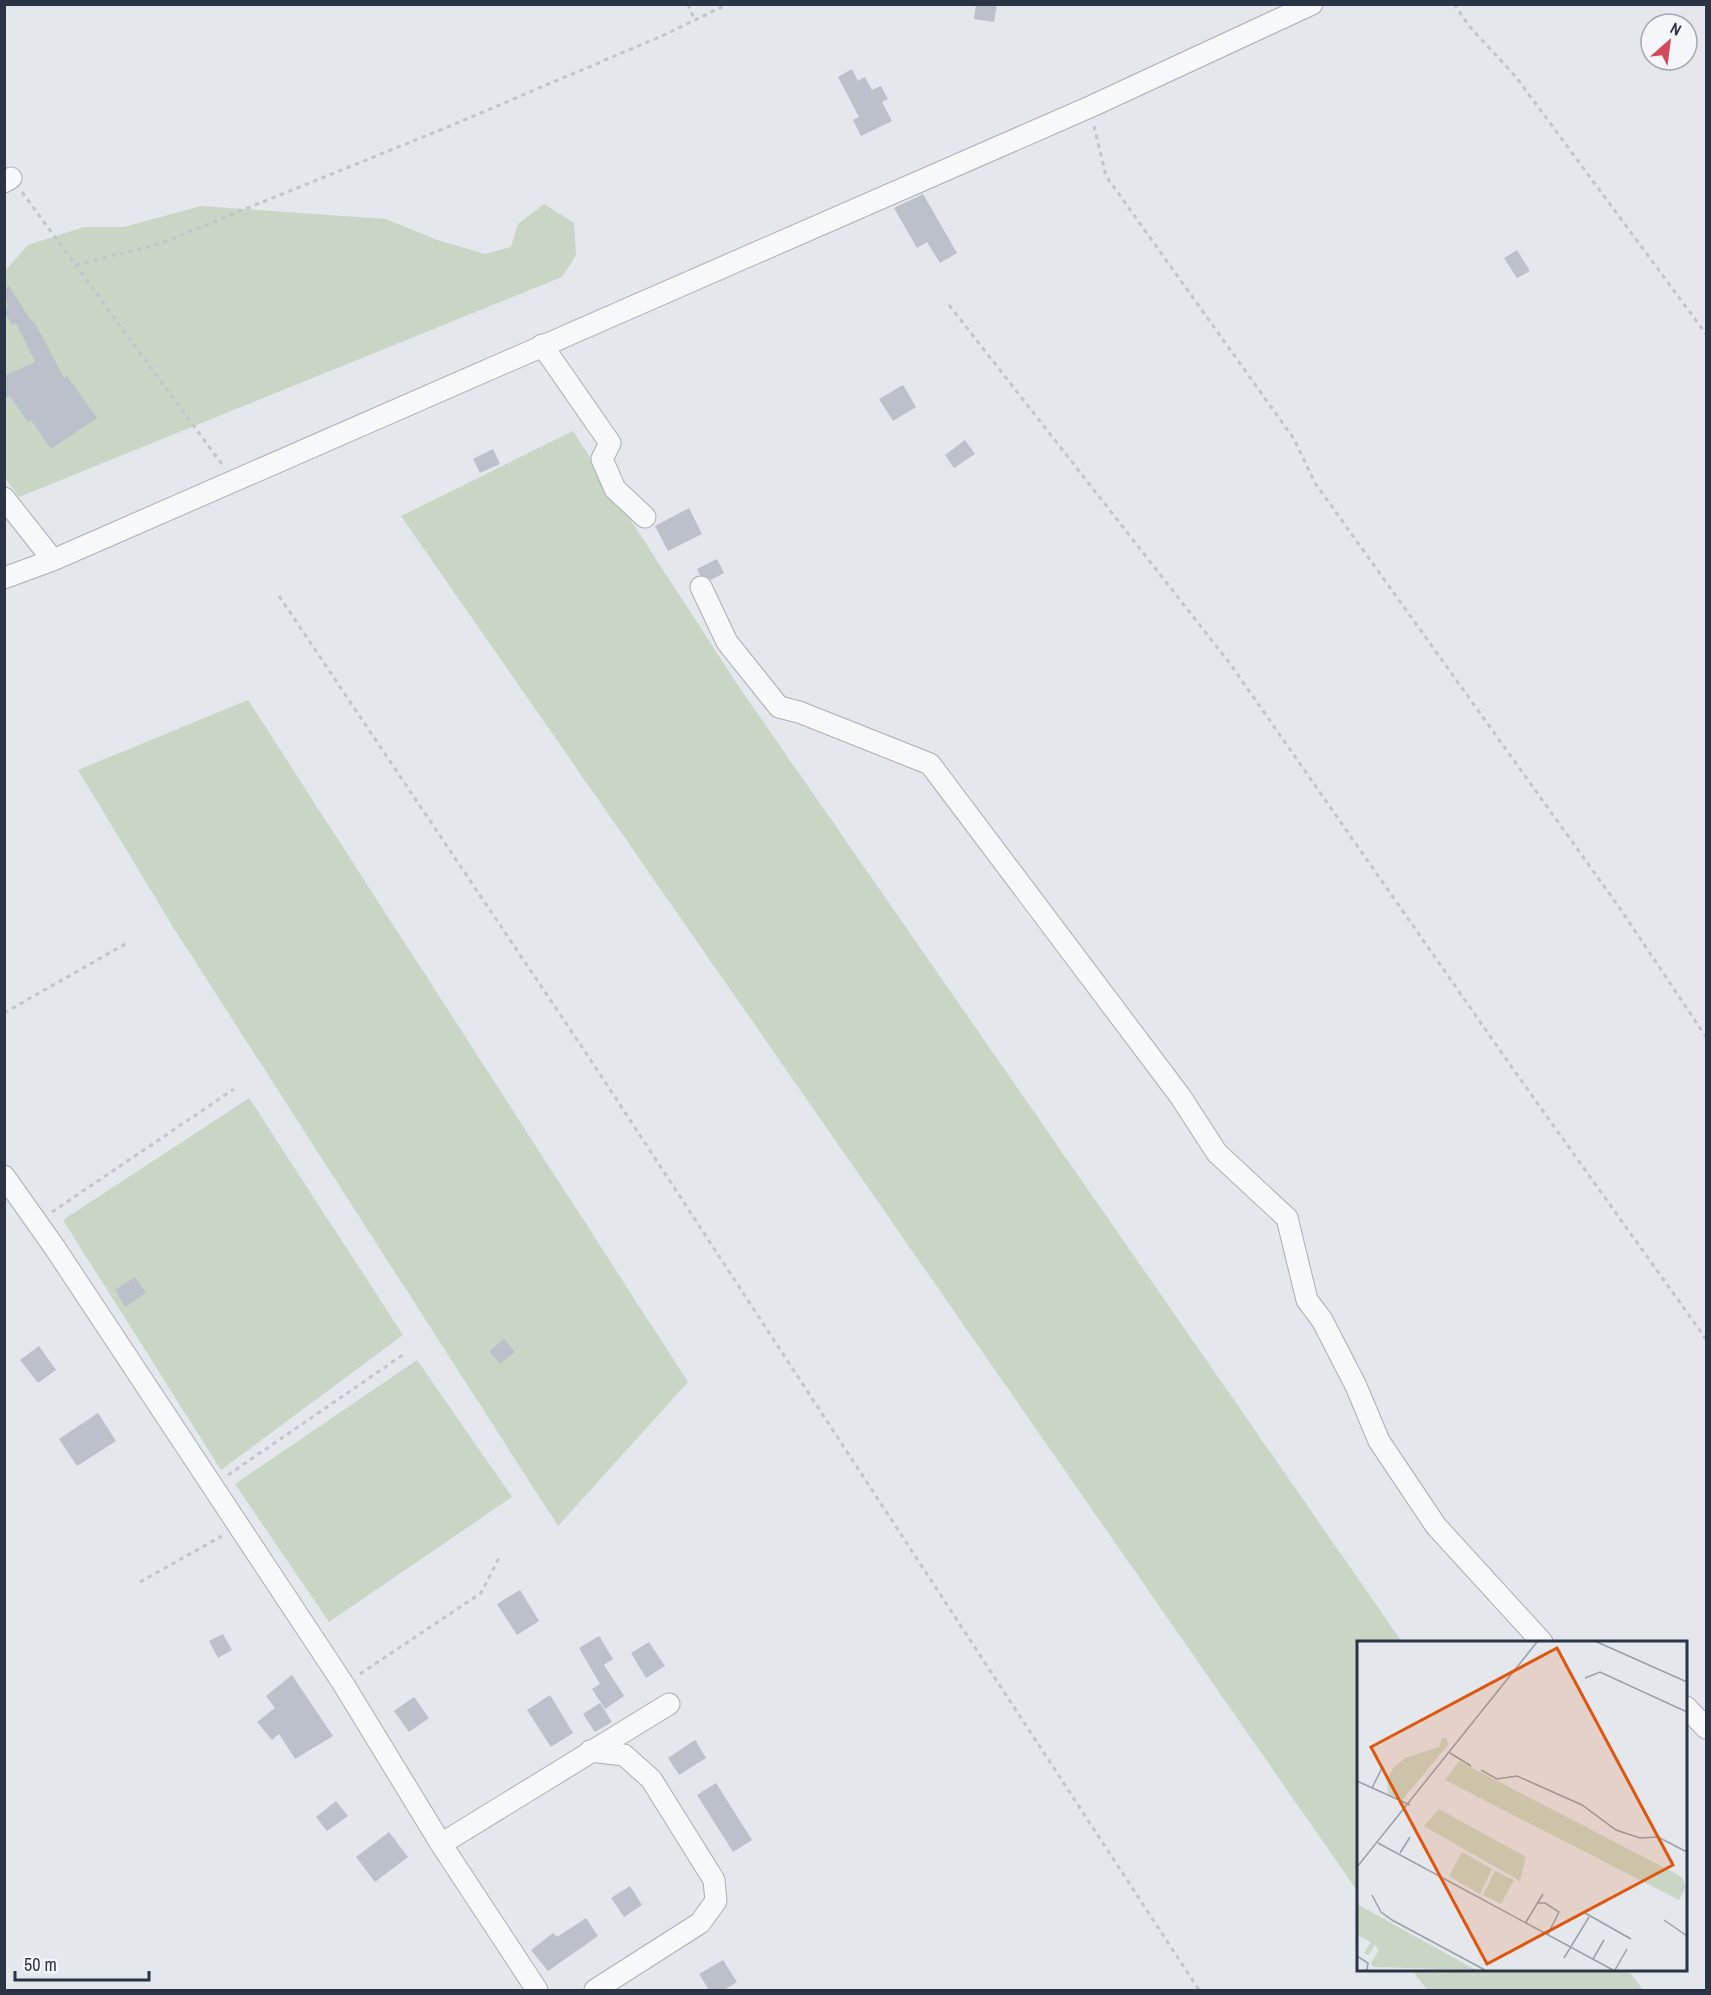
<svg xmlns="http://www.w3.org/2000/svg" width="1711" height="1995" font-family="'Archivo Narrow',sans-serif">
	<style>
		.green { fill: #c9d6c5 }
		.building { fill: #bbc0ca }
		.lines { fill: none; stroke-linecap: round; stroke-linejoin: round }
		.minor-casing { stroke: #a9aeb7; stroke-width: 23 }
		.path { stroke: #c2c5cb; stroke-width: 3; stroke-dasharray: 4.5 4.5; stroke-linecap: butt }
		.minor { stroke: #f7f8fa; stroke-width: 21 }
		.inset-road { fill: none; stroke: #9a9fa9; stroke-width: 1.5 }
		.view { fill: #df570f; fill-opacity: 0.15; stroke: #df570f; stroke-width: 3 }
		.inset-edge { fill: none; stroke: #2b3445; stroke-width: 3 }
	</style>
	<rect width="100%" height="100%" fill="#e4e7ec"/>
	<!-- green -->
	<path class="green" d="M544,204L574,223L576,255L562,277L19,497L5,478V271L28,245L84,227H124L201,206L386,219L437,240L485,254L511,247L518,224Z
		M573,431L737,684L1402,1642H1358V1892L401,516Z
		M248,700L688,1382L558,1526L173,927L78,770Z
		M249,1098L403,1335L221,1470L63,1220Z
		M417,1360L512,1497L329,1622L235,1484Z
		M1412,1970H1628L1643,1990H1427Z"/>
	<!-- building -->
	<path class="building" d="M976,4H997L994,22L974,19Z
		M852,69L858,81L865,77L872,90L881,86L888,99L882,102L892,121L861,136L853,120L859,117L838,77Z
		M923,194L957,253L940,263L927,242L917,248L894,208Z
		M1517,250L1530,271L1517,278L1504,258Z
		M9,286L32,322L34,321L64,378L67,376L97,418L51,449L31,420L28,422L10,396L4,399V376L35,362L16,323L12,325L4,312L8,307L4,289Z
		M903,385L916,407L893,421L879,399Z
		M965,440L975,454L954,468L945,455Z
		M493,449L500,464L480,473L473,459Z
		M689,508L702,534L668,551L655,526Z
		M717,559L724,573L711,580L700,575L697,569Z
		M135,1277L146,1293L125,1307L115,1290Z
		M504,1339L515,1352L500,1364L489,1351Z
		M39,1346L56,1370L38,1383L20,1360Z
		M98,1413L116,1441L77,1466L59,1439Z
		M520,1590L539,1621L517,1635L497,1604Z
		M223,1634L232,1650L218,1658L209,1641Z
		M599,1636L613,1659L604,1665L624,1696L605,1709L592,1689L600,1684L579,1648Z
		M649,1642L665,1666L646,1678L631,1653Z
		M292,1675L333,1736L295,1759L279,1734L272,1740L257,1722L275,1708L266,1696Z
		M550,1695L573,1733L551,1747L527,1710Z
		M414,1697L429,1718L409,1732L394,1711Z
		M600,1703L612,1722L595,1732L583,1714Z
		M695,1740L706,1758L679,1775L668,1758Z
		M716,1783L752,1840L733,1852L697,1795Z
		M336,1801L348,1816L327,1831L316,1817Z
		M389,1832L408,1857L375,1882L356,1857Z
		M630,1886L642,1905L624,1917L611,1898Z
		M586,1918L598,1936L548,1971L531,1950L553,1933L557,1937Z
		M723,1960L737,1982L724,1990H709L699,1974Z"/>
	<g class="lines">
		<defs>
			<path id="minor" d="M4,182L11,178
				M542,345L610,443L602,459L615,489L645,517
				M4,498L53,560
				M4,578L53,560L1092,106L1312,4
				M701,587L727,642L779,707L799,712L930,764L1180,1096L1217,1153L1287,1218L1307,1300L1322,1320L1356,1386L1379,1441L1436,1526L1542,1642
				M4,1176L55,1248L344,1685L441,1844L537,1990
				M1686,1707L1706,1728
				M590,1751L624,1755L651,1779L714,1880L716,1901L700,1923L595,1990
				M441,1844L669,1704"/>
		</defs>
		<!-- minor casing -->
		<use href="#minor" class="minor-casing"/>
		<!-- path -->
		<path class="path" d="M688,4L694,19
			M1454,4L1469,26L1516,77L1706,334
			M1094,126L1106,176L1294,439L1315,483L1619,907L1706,1037
			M22,192L224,467
			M76,265L159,244L450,126L664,35L728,4
			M949,305L1231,665L1513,1069L1706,1339
			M279,596L594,1065L1199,1990
			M4,1013L127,943
			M52,1212L234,1089
			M228,1475L404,1354
			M140,1582L222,1536
			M360,1674L481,1593L500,1556"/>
		<!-- minor -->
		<use href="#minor" class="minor"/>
	</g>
	<!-- overview -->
	<g transform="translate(1357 1641)">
		<rect width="330" height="330" fill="#e4e7ec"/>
		<path d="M85,97H90L91,104L45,159L31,153L30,138L37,126L48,117L82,106ZM102,120L325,236L329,246L322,259L88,139ZM82,168L169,216L163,240L67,185ZM105,211L135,228L123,253L92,235ZM138,230L157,239L144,263L126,254ZM0,263L117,328L119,329L16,326L14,322L22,309L18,304L11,314L7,312L14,301L0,294Z" fill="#c9d6c5"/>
		<path class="inset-road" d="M240,1L330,41M228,37L243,31L330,71M93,112L114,125M124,129L140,138L160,135L225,164L259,189L283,197L301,196L330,211M0,140L53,164M15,147L26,125M21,202L256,329M43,212L53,196M0,226L180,1M15,254L24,271L35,279L128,329M180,262H188L202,271L191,293M228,272L274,298M307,279L330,295M169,281L186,253M0,315L11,322L10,329M207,317L232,276M236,318L247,299M258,329L270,308"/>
		<path class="view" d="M200,7L316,224L130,323L14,106Z"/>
		<rect width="330" height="330" class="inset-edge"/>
	</g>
	<!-- border -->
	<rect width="1711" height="1995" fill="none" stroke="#2b3445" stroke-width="12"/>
	<!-- north arrow -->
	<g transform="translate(1669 42) rotate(28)"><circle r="28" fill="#f4f6f9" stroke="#a4a8b1" stroke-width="1.5"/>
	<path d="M0-4.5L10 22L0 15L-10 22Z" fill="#d1495b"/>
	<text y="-9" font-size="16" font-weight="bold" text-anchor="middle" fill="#2b3445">N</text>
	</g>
	<!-- scale -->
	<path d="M15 1971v9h134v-9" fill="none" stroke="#2b3445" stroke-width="3"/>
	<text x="24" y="1971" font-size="18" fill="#2b3445" stroke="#f4f6f9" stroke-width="4.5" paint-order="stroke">50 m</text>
</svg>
